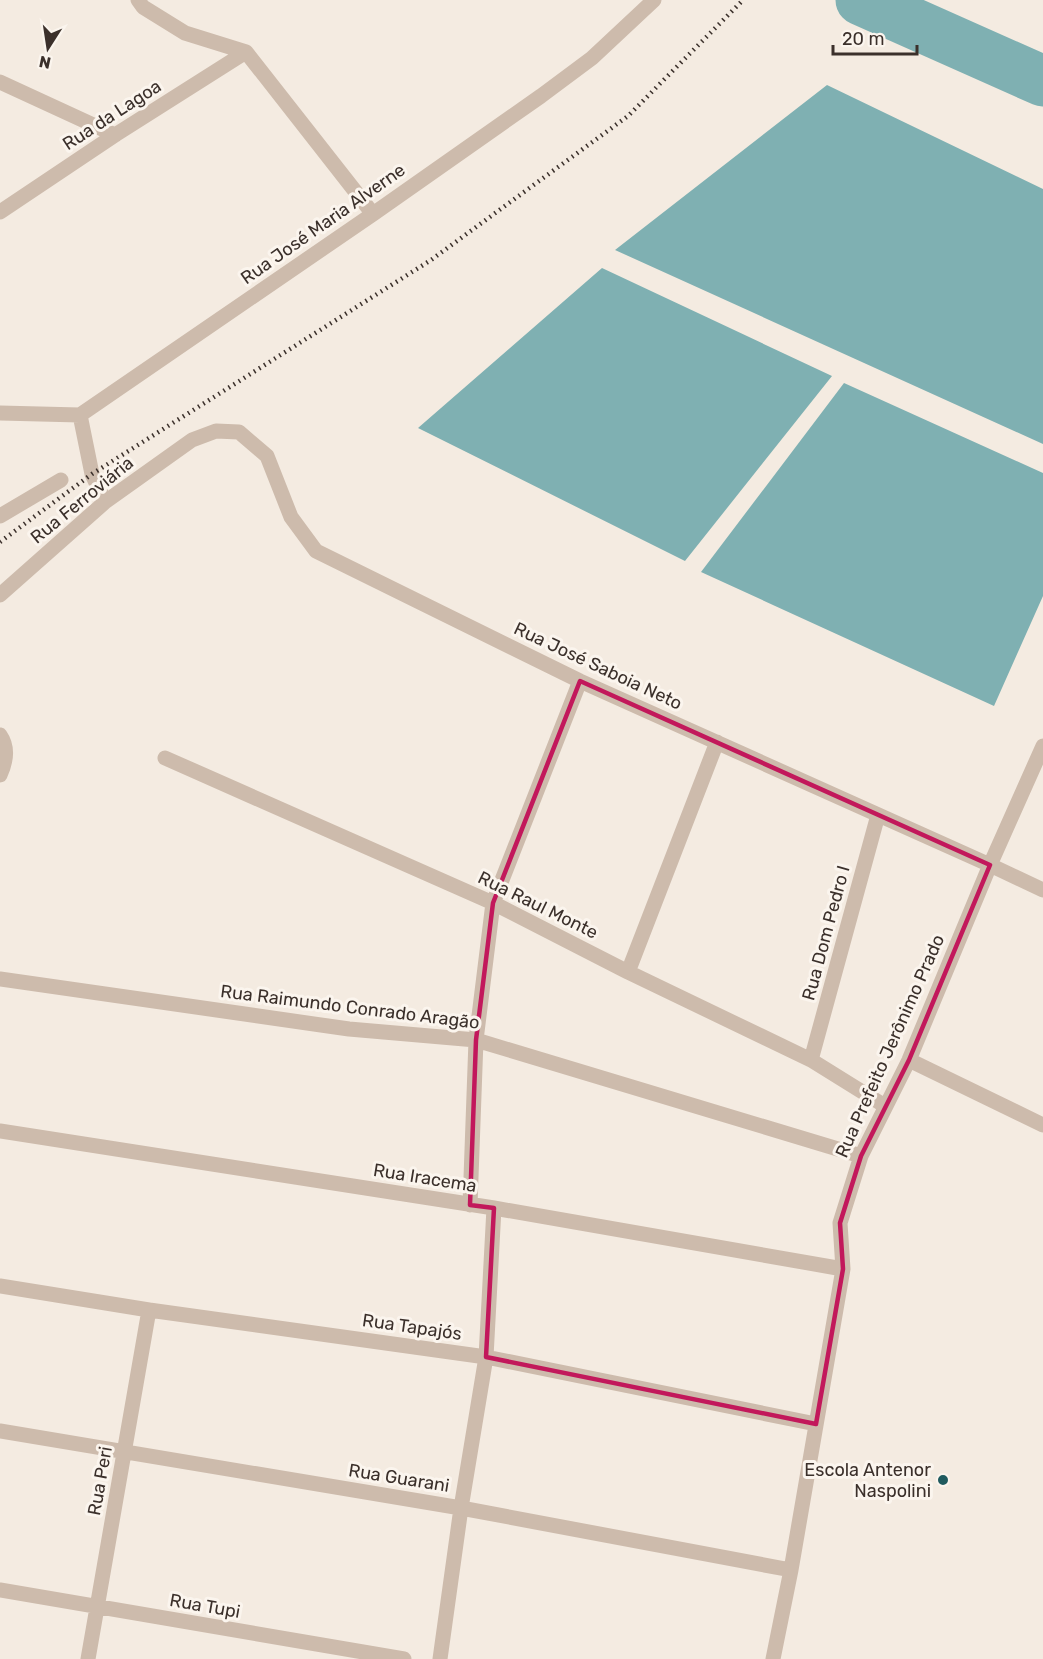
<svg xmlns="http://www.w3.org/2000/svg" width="1043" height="1659" font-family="Rubik,sans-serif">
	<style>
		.water { fill: #7fb0b2 }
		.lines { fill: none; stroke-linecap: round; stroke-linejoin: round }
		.river { stroke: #7fb0b2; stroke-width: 51 }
		.street { stroke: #cdbbac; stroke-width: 15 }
		.rail { stroke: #3b302b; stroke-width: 4.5; stroke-dasharray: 1.5 4.5; stroke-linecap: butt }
		.marked { fill: none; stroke: #c2185b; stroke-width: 4.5; stroke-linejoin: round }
		.poi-dot { fill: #1f5a5e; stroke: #fbf5ee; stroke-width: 2 }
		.labels { text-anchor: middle; stroke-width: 6; stroke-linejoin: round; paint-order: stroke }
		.street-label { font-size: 18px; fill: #3b302b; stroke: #fbf5ee }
		.poi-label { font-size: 18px; fill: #3b302b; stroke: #fbf5ee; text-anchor: end }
	</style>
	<rect width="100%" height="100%" fill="#f4ebe1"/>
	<!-- water -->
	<path class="water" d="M827,85L1043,189V444L615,250Z
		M602,268L832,376L685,561L418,428Z
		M844,383L1043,473V596L994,706L701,572Z"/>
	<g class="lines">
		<!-- river -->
		<path class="river" d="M861,0L1043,81"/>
		<!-- street -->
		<path class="street" d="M138,0L143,7L185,33L246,52L373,214
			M0,82L115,135
			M0,212L115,135L246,52
			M0,413L80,415
			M80,415L373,214L541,96L592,58L654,0
			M80,415L92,474L105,502
			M0,516L61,480
			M0,595L105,502L192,440L216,431L239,432L267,456L291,517L316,551L580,681L990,865L1043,890
			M0,735C9,748 6,762 0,775
			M165,758L493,903L628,972L811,1060L885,1106
			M628,972L717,742
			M0,979L349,1029L476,1040L861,1156
			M811,1060L878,815
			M909,1060L1043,1125
			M0,1131L494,1208L843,1269
			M470,1205L476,1040L493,903L580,681
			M0,1286L149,1310L486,1357L816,1424
			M0,1431L461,1508L791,1570
			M0,1590L404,1659
			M88,1659L149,1310
			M440,1659L461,1508L486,1357L494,1208
			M773,1659L791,1570L843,1269L840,1223L861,1156L909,1060L990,865L1043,746"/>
		<!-- rail -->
		<path class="rail" d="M0,542L92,474L431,260L628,116L743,0"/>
	</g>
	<!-- marked area -->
	<path class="marked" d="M580,681L990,865L909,1060L861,1156L840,1223L843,1269L816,1424L486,1357L494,1208L470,1205L476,1040L493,903Z"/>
	<!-- markers -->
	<circle class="poi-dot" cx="943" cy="1480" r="6"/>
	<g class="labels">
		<!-- street labels -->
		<g class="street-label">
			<text transform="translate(112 115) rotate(-33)" y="6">Rua da Lagoa</text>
			<text transform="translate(323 224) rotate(-35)" y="6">Rua José Maria Alverne</text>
			<text transform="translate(82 500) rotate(-39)" y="6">Rua Ferroviária</text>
			<text transform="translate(598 666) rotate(25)" y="6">Rua José Saboia Neto</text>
			<text transform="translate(538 905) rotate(26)" y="6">Rua Raul Monte</text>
			<text transform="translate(826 933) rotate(-75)" y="6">Rua Dom Pedro I</text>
			<text transform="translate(350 1007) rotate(7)" y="6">Rua Raimundo Conrado Aragão</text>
			<text transform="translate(890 1046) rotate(-66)" y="6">Rua Prefeito Jerônimo Prado</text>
			<text transform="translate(425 1178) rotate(9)" y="6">Rua Iracema</text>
			<text transform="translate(412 1327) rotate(8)" y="6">Rua Tapajós</text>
			<text transform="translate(399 1478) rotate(9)" y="6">Rua Guarani</text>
			<text transform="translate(100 1481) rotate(-80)" y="6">Rua Peri</text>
			<text transform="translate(205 1606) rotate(10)" y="6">Rua Tupi</text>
		</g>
		<!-- poi labels -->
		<g class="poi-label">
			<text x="931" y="1476">Escola Antenor<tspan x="931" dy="21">Naspolini</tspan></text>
		</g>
	</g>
	<!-- north arrow -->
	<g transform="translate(48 48) rotate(192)" stroke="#fbf5ee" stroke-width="4.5" paint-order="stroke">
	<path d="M0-4.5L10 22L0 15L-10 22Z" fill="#3b302b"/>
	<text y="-9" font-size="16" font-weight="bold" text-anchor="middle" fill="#3b302b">N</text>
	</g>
	<!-- scale -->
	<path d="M833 45v9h84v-9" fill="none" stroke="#3b302b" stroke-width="3"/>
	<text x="842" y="45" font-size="18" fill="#3b302b" stroke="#fbf5ee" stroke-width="4.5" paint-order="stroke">20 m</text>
</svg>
